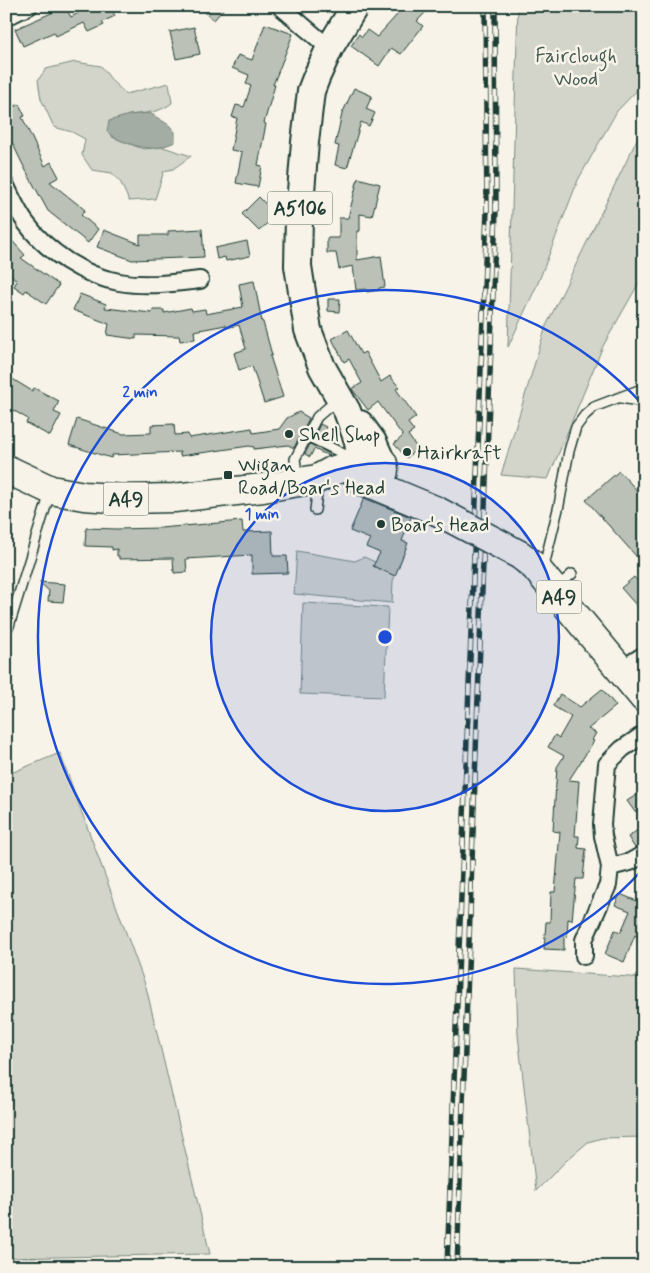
<svg xmlns="http://www.w3.org/2000/svg" width="650" height="1273" font-family="Mynerve,sans-serif">
	<style>
		.green { fill: #d3d5ca; stroke: #79897f }
		.water { fill: #a4ada3; stroke: #6f8077 }
		.building { fill: #bbc1b6; stroke: #1f3d34 }
		.lines { fill: none; stroke-linecap: round; stroke-linejoin: round }
		.lane-casing { stroke: #1f3d34; stroke-width: 12 }
		.street-casing { stroke: #1f3d34; stroke-width: 20 }
		.primary-casing { stroke: #1f3d34; stroke-width: 30 }
		.highway-casing { stroke: #1f3d34; stroke-width: 31 }
		.lane { stroke: #f7f3e8; stroke-width: 9 }
		.street { stroke: #f7f3e8; stroke-width: 16 }
		.primary { stroke: #f7f3e8; stroke-width: 26 }
		.highway { stroke: #f7f3e8; stroke-width: 28 }
		.rail-casing { stroke: #1f3d34; stroke-width: 5.5 }
		.rail { stroke: #f7f3e8; stroke-width: 4; stroke-dasharray: 11; stroke-linecap: butt }
		.highway-bridge-casing { stroke: #1f3d34; stroke-width: 31; stroke-linecap: butt }
		.highway-bridge { stroke: #f7f3e8; stroke-width: 28 }
		.ring { fill: none; stroke: #1d4ed8; stroke-width: 2.5 }
		.poi-dot { fill: #1f3d34; stroke: #f7f3e8; stroke-width: 2 }
		.labels { text-anchor: middle; stroke-width: 5; stroke-linejoin: round; paint-order: stroke }
		.shield { fill: #f7f3e8; stroke: #60746a; stroke-width: 1 }
		.shield-label { font-size: 19px; font-weight: bold; fill: #1f3d34 }
		.park-label { font-size: 20px; fill: #435b52; stroke: #f7f3e8 }
		.poi-label { font-size: 20px; fill: #1f3d34; stroke: #f7f3e8; text-anchor: start }
		.centre { fill: #1d4ed8; stroke: #f7f3e8; stroke-width: 2.5 }
		.ring-label { font-size: 15px; text-anchor: middle; font-weight: bold; fill: #1d4ed8; stroke: #f7f3e8; stroke-width: 5; stroke-linejoin: round; paint-order: stroke }
	</style>
	<rect width="100%" height="100%" fill="#f7f3e8"/>
	<filter id="ink" filterUnits="userSpaceOnUse"><feTurbulence type="fractalNoise" baseFrequency=".02" numOctaves="2"/><feDisplacementMap in="SourceGraphic" scale="10" xChannelSelector="R" yChannelSelector="G"/><feConvolveMatrix kernelMatrix="1 2 1 2 8 2 1 2 1" color-interpolation-filters="sRGB"/></filter>
	<g filter="url(#ink)">
		<!-- green -->
		<path class="green" d="M518,6H624L628,11L636,6H644V83L617,111L578,180L538,283L508,347Z
			M75,62L101,66L113,82L126,94L169,83L172,103C159,113 145,113 129,115L112,137L143,149L163,147L191,156L173,169L164,171L155,199L129,201L121,183L112,173L92,170L82,155L85,139L72,132L54,127L41,99L38,80L46,69Z
			M644,125V274L603,346L548,479L501,475L546,326Z
			M297,551L355,561L364,557L375,562L395,576L393,581L392,603L294,594Z
			M303,603L388,607L384,697L300,694Z
			M60,753L146,987L210,1254L6,1258V775Z
			M516,969L644,978V1137L602,1138L588,1142L567,1160L536,1191L518,1035Z"/>
		<!-- water -->
		<path class="water" d="M150,113L169,125L175,132V142C157,150 146,150 128,143C119,140 113,138 107,131L109,121L129,115Z"/>
		<!-- building -->
		<path class="building" d="M92,6H110L115,16L102,22L104,25L89,32L84,23L56,36L54,32L23,46L15,29L65,7L71,17Z
			M198,6H226L214,20Z
			M405,6H417L425,13L417,21L423,26L401,54L391,48L379,66L351,46L359,34L362,37L367,30L377,37Z
			M265,24L293,34L273,85H275L264,123L266,124L258,165L262,166L258,187L236,183L242,152L231,150L237,118L232,117L236,105L244,107L251,86L246,84L249,75L232,68L238,55L252,60Z
			M194,27L200,54L176,59L170,32Z
			M354,88L372,96L366,109L375,113L369,126L361,122L347,168L335,165L339,146L335,145L342,114Z
			M6,90L15,107L19,104L25,116L22,117L45,166L51,162L59,177L50,182L85,210L81,215L98,229L88,243L48,211L24,167L6,130Z
			M358,178L380,184L372,216L360,214V231H357V260L381,256L385,287L379,288V290L367,292L366,289L356,290L353,266L339,269L336,253H327V238H339V218H348Z
			M259,197L276,215L259,231L242,214Z
			M202,229L204,257L132,260L97,247L104,230L140,244V235H168V231Z
			M6,234L25,255L21,258L59,285L46,304L26,290L24,293L14,286L17,281L6,269Z
			M247,241L250,256L226,261L225,257L217,259L215,248Z
			M254,281L262,322H263L272,355L270,356L283,397L264,403L252,366L239,370L234,353L246,349L239,325L226,328V325L194,331L195,339L180,341L179,336L136,335V339L107,335L109,324L73,310L80,294L106,304L105,308L152,313L153,310H164V313L191,308L192,311L205,309L206,314L243,307L239,284Z
			M328,299H340L339,312L328,311Z
			M348,330L361,354L365,352L381,382L390,376L399,387L396,389L416,417L408,423L414,431L408,435L417,448L407,458L394,444L403,436L378,402L368,410L352,389L362,383L349,359L344,362L332,339Z
			M6,375L32,391L34,388L59,401L54,412L61,415L50,436L26,423L28,419L6,406Z
			M299,412L309,418L294,448L288,445L254,449V447L249,446L180,456V452L112,455L111,458L69,445L77,419L123,434L151,433V425L174,424L175,435L188,434L189,438L252,428L253,433L279,429L287,418Z
			M320,424L326,427L322,434L336,441L335,443L316,433Z
			M310,444L330,454L329,456L314,449L310,457L305,454Z
			M619,471L644,498V565L586,500Z
			M364,498L411,517L402,541L408,543L395,576L373,566L380,553L366,547L370,539L350,531Z
			M242,521L243,532L272,531L273,556H287L288,573L252,574V555L186,559L187,572L174,573L173,558L119,559V556H117V549L112,550V547L85,546L86,528L117,529L160,528Z
			M634,577L644,588V614L621,588Z
			M39,582L65,584L63,602L48,601L49,591Z
			M602,689L616,706L588,729L596,733L592,740L594,741L569,780L579,781L575,836H579L578,848L586,849L583,879H576L572,920L568,919L567,937L564,936V950L544,949L546,922H550L551,892H555L560,832L553,831L557,767L564,756L548,747L555,735L559,738L571,717L553,706L560,694L580,707Z
			M644,790V806L635,812L627,801Z
			M639,829L644,836V843L635,848L628,837Z
			M620,894L644,904V924L639,937L635,935L624,962L605,954L615,930L621,932L630,911L615,905Z"/>
		<g class="lines">
			<defs>
				<path id="lane" d="M621,398L644,402
					M307,436L352,458
					M298,479L295,459L317,417L331,405L339,402
					M315,482L317,493L315,510
					M543,570L559,505L569,451L576,427L585,415L594,407L644,388
					M555,589L572,574
					M6,630L9,626L50,493"/>
				<path id="street" d="M280,6L321,41L330,47
					M6,17L29,6
					M6,186C12,199 18,212 26,223C47,252 84,276 119,282C146,287 174,283 200,280
					M620,670L644,655
					M610,867L630,862L644,854
					M584,956V940L608,885L610,867L603,836L602,824L607,764L622,749L644,734"/>
				<path id="primary" d="M355,6L330,47L316,78L311,91L305,142L299,216L298,266L308,330L322,367L347,411L358,441L360,459
					M360,424L373,442L381,460"/>
				<path id="highway" d="M356 469a14 14 0 1 1 28 0a14 14 0 1 1-28 0Z
					M6,469L51,490L84,496L125,499L174,498L263,488L317,479L332,471L358,463
					M370,483L437,511
					M529,562L535,567L644,698"/>
			</defs>
			<!-- lane casing -->
			<use href="#lane" class="lane-casing"/>
			<!-- street casing -->
			<use href="#street" class="street-casing"/>
			<!-- primary casing -->
			<use href="#primary" class="primary-casing"/>
			<!-- highway casing -->
			<use href="#highway" class="highway-casing"/>
			<!-- lane -->
			<use href="#lane" class="lane"/>
			<!-- street -->
			<use href="#street" class="street"/>
			<!-- primary -->
			<use href="#primary" class="primary"/>
			<!-- highway -->
			<use href="#highway" class="highway"/>
			<defs>
				<path id="rail" d="M447,1267L487,210L485,6
					M457,1267L496,210L495,6"/>
			</defs>
			<!-- rail casing -->
			<use href="#rail" class="rail-casing"/>
			<!-- rail -->
			<use href="#rail" class="rail"/>
			<defs>
				<path id="highway-bridge" d="M437,511L520,555L529,562"/>
			</defs>
			<!-- highway-bridge casing -->
			<use href="#highway-bridge" class="highway-bridge-casing"/>
			<!-- highway-bridge -->
			<use href="#highway-bridge" class="highway-bridge"/>
		</g>
	</g>
	<!-- distance rings -->
	<circle cx="385" cy="637" r="174" fill="#1d4ed8" fill-opacity=".12"/>
	<g class="ring">
		<circle cx="385" cy="637" r="174"/>
		<path d="M643 869A347 347 0 1 1 643 405"/>
	</g>
	<!-- markers -->
	<g class="poi-dot">
		<circle cx="289" cy="434" r="5"/>
		<circle cx="407" cy="452" r="5"/>
		<rect x="223" y="470" width="10" height="10" rx="2.5"/>
		<circle cx="381" cy="524" r="5"/>
	</g>
	<g class="labels">
		<!-- shield labels -->
		<g class="shield">
			<rect x="267.5" y="191.5" width="65" height="33" rx="4"/>
			<rect x="103.5" y="482.5" width="45" height="33" rx="4"/>
			<rect x="536.5" y="580.5" width="45" height="33" rx="4"/>
		</g>
		<g class="shield-label">
			<text x="300" y="215">A5106</text>
			<text x="126" y="506">A49</text>
			<text x="559" y="604">A49</text>
		</g>
		<!-- park labels -->
		<g class="park-label">
			<text x="576" y="62">Fairclough<tspan x="576" dy="23">Wood</tspan></text>
		</g>
		<!-- poi labels -->
		<g class="poi-label">
			<text x="299" y="441">Shell Shop</text>
			<text x="417" y="459">Hairkraft</text>
			<text x="238" y="471">Wigan<tspan x="238" dy="23">Road/Boar's Head</tspan></text>
			<text x="391" y="531">Boar's Head</text>
		</g>
	</g>
	<circle cx="385" cy="637" r="8" class="centre"/>
	<g class="ring-label">
		<text x="140" y="397">2 min</text>
		<text x="262" y="519">1 min</text>
	</g>
	<!-- margin -->
	<rect width="650" height="1273" fill="none" stroke="#f7f3e8" stroke-width="25"/>
	<rect x="12" y="12" width="625" height="1248" fill="none" stroke="#1f3d34" stroke-width="2" filter="url(#ink)"/>
</svg>
